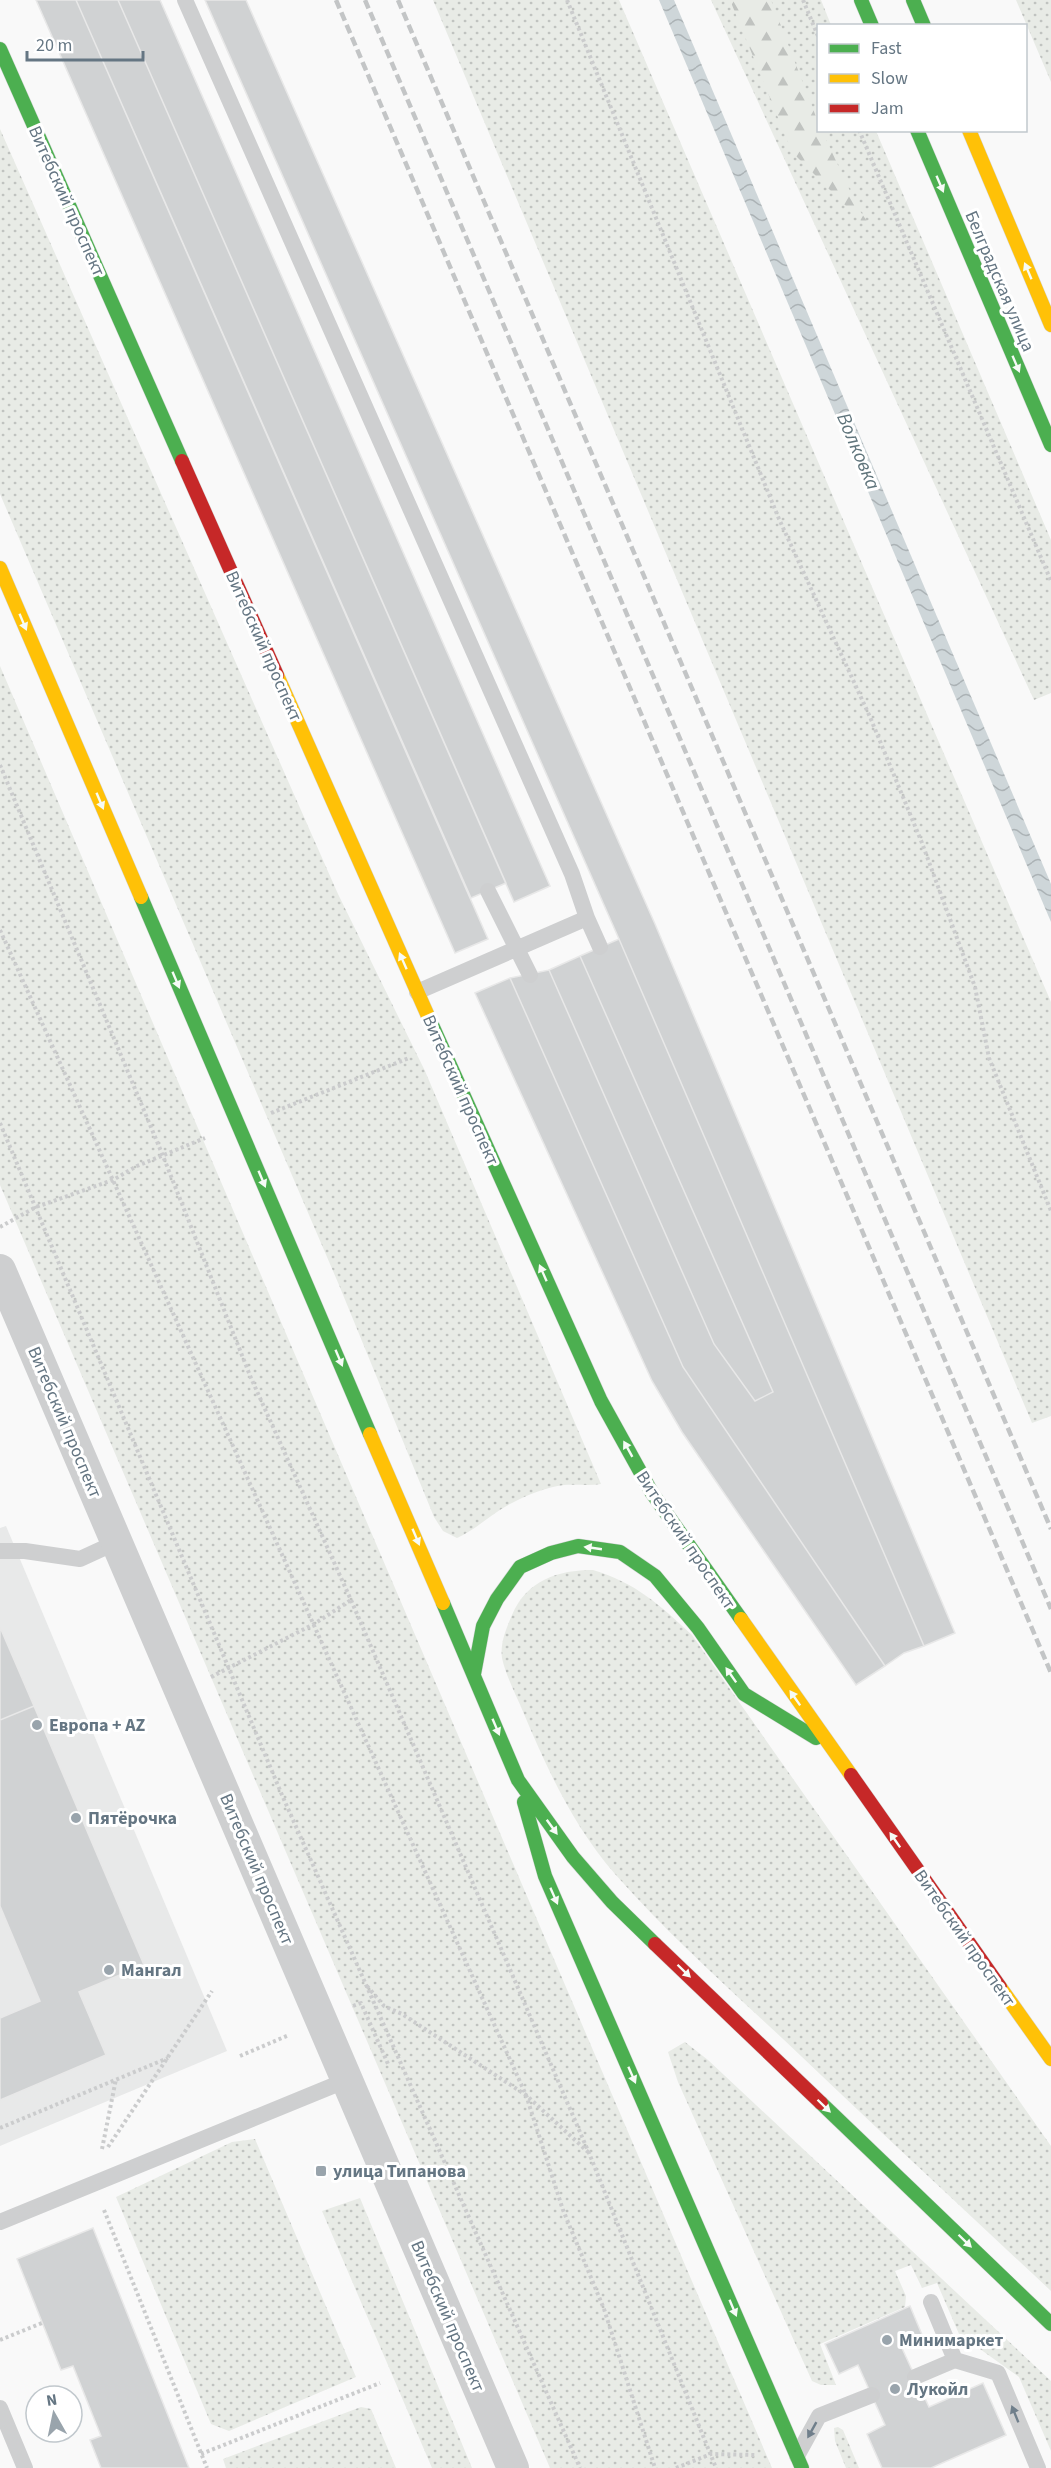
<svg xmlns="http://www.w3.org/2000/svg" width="1051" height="2468" font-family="'Source Sans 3',sans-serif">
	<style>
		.built { fill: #e8e9e9 }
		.grass { fill: url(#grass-dots) }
		.forest { fill: url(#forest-firs) }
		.water { fill: url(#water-waves) }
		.building { fill: #d0d2d3; stroke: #e8e8e8; stroke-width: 1.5 }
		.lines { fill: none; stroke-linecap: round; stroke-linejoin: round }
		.fast-casing { stroke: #d5d6d7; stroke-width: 15 }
		.slow-casing { stroke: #d5d6d7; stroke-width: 15 }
		.jam-casing { stroke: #d5d6d7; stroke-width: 15 }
		.path { stroke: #cbcccd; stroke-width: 4; stroke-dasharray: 3 3; stroke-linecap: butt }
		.lane { stroke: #cecfd0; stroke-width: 16 }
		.street { stroke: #cecfd0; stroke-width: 32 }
		.fast { stroke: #4caf50; stroke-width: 14 }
		.slow { stroke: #ffc107; stroke-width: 14 }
		.jam { stroke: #c62828; stroke-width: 14 }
		.rail { stroke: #c3c5c6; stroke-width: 4.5; stroke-dasharray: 9 4.5; stroke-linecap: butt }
		.oneway { fill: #f6fbf6 }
		.oneway2 { fill: #707f8b }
		.poi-dot { fill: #99a4ac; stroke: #fff; stroke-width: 2 }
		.labels { text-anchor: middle; stroke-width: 6; stroke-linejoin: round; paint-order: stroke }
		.street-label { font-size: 18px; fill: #657683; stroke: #fff }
		.poi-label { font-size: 18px; font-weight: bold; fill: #657683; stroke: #fff; text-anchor: start }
		.water-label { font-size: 20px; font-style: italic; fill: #60757c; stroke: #fff }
	</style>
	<defs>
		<pattern id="grass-dots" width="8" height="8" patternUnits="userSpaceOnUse" patternTransform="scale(1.5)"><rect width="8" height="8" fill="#e8ebe6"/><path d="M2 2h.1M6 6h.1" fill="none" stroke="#c0c3c0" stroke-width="1.8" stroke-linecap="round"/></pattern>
		<pattern id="forest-firs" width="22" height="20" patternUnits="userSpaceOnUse" patternTransform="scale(1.5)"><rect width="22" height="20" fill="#e8ebe6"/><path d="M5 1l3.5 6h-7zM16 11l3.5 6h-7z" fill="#c0c3c0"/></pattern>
		<pattern id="water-waves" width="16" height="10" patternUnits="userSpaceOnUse" patternTransform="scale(1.5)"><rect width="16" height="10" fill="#ced6d9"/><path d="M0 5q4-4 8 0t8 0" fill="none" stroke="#abb2b5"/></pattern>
	</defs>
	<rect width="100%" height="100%" fill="#f9f9f9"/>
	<!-- built -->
	<path class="built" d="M6,1526L227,2051L0,2146V1528Z"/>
	<!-- grass -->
	<path class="grass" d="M433,0H619L1051,1002V1416L1032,1423Z
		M711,0H821L831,25L818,26V130L876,131L1051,540V693L1034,700Z
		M1016,0H1051V82Z
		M0,129L338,894L425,1071L601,1484C589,1486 577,1484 564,1485C547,1487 527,1495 512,1503C492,1513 477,1529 457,1538L443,1531L434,1517L339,1285L0,494Z
		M0,666L772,2468H550L0,1185Z
		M593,1570C636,1583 660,1605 692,1635L1051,2146V2291C961,2207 871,2123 782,2038C725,1985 666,1932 615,1874C574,1827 548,1771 524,1714C517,1696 506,1677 502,1658C500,1643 506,1629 512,1615C527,1580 558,1570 593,1570Z
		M685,2042L708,2060L1051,2381V2451L1019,2377L959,2334L937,2283L922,2288L911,2265L895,2271L906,2296L905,2307L820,2344L836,2385H821L812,2381L678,2082L668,2052Z
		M255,2139L356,2377L229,2431L211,2424L116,2197L232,2142Z
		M360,2198L472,2468H432L322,2211Z
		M361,2407L371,2409L396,2468H226L223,2459Z
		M838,2427L843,2430L859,2468H846L835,2441L834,2428Z"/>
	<!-- forest -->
	<path class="forest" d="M730,0H771L818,122V130L822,131L858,208L879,239L792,152Z"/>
	<!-- water -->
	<path class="water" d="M659,0H674L1051,884V922Z"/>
	<!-- building -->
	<path class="building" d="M36,0H76L488,939L455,953Z
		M76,0H118L506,883L471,898Z
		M118,0H160L550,886L514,902Z
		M205,0H246L655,924L955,1633L924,1646L619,939Z
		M619,939L924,1646L904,1653L885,1666L683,1367L510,978L549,970L714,1344L755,1401L773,1392L580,956Z
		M580,956L773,1392L755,1401L714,1344L549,970Z
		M510,978L683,1367L885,1666L856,1685L682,1432L652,1381L475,993Z
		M0,1627L34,1706L0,1720Z
		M34,1706L144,1965L79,1992L106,2055L0,2100V2018L40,2001L0,1906V1720Z
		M93,2228L189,2468H101L90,2440L101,2436L73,2366L61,2370L17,2259Z
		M910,2306L923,2337L901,2346L929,2407L983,2383L1006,2435L931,2468H882L867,2434L885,2425L858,2365L839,2374L825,2344Z"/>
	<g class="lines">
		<defs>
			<path id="fast" d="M861,0L872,26
				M913,0L924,26
				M0,49L182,461
				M917,130L1051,445
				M141,897L370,1434
				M428,1016L601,1401L652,1493L741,1619
				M443,1603L518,1780L573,1857L612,1902L655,1944
				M474,1674L483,1626L497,1599L520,1567L551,1553L578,1546L620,1552L655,1576L698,1628L744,1694L816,1738
				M524,1802L545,1876L802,2468
				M821,2103L1051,2324"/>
			<path id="slow" d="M969,130L1051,325
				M0,568L141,897
				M277,675L428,1016
				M370,1434L443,1603
				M741,1619L851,1775
				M1000,1987L1051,2059"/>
			<path id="jam" d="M182,461L277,675
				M851,1775L1000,1987
				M655,1944L821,2103"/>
		</defs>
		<!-- fast casing -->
		<use href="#fast" class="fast-casing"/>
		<!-- slow casing -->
		<use href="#slow" class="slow-casing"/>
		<!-- jam casing -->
		<use href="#jam" class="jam-casing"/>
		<!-- path -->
		<path class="path" d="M567,0L779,519L870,717L922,843L975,987L989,1058L1051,1211
			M803,0L818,36
			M859,130L1051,581
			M0,765L163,1156L251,1378L351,1600L589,2153L716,2468
			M0,930L526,2095L563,2210L604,2309L655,2468
			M271,1113L409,1058
			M0,1123L282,1795L580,2468
			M0,1227L36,1207L113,1180L137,1166L205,1138
			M211,1677L314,1624L351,1600
			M367,1986L384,2006L402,2014L526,2095L588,2152
			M353,2006L361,2003L388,2064
			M240,2056L289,2035
			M0,2128L168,2058
			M108,2147L212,1991
			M102,2149L116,2079
			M104,2210L207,2468
			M0,2340L42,2323
			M201,2454L380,2383
			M676,2468L711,2454L756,2455"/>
		<!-- lane -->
		<path class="lane" d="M185,0L572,874L587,918L600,947
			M488,891L530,975
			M417,992L587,918
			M0,1551H25L80,1559L117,1542
			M0,2222L347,2080
			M931,2302L955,2360
			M915,2377L955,2360L998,2373L1038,2468
			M0,2408L25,2468
			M797,2456L819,2416L872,2395"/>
		<!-- street -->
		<path class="street" d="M0,1270L513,2468"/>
		<!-- fast -->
		<use href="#fast" class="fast"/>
		<!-- slow -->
		<use href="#slow" class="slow"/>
		<!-- jam -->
		<use href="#jam" class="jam"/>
		<!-- rail -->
		<path class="rail" d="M336,0L1051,1673
			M365,0L1051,1609
			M398,0L1051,1529"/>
	</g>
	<!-- one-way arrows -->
	<defs><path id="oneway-solid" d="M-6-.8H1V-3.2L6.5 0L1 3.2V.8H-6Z" transform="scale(1.5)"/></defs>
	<g class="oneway">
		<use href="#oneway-solid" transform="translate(940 184) rotate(67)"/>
		<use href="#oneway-solid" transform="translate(1028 271) rotate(-113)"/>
		<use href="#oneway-solid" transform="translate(1016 364) rotate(67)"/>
		<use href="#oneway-solid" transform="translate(23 622) rotate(67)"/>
		<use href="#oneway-solid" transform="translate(100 801) rotate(67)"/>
		<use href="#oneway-solid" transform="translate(403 961) rotate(-114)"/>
		<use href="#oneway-solid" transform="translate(176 980) rotate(67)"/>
		<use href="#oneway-solid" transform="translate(262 1179) rotate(67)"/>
		<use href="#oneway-solid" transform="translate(543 1273) rotate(-114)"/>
		<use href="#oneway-solid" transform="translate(339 1358) rotate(67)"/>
		<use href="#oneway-solid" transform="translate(628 1449) rotate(-119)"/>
		<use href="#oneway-solid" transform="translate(416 1537) rotate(67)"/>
		<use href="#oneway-solid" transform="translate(593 1548) rotate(-172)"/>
		<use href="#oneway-solid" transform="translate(731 1675) rotate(-125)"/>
		<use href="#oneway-solid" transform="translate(795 1698) rotate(-125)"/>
		<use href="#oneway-solid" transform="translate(496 1727) rotate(67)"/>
		<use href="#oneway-solid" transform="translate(552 1827) rotate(54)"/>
		<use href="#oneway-solid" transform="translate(895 1840) rotate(-125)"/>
		<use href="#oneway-solid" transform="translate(554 1896) rotate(66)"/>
		<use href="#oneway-solid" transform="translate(684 1971) rotate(44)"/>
		<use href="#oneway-solid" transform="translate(632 2075) rotate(66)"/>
		<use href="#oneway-solid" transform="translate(824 2106) rotate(44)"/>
		<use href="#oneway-solid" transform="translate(965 2241) rotate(44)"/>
		<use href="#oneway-solid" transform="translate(733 2308) rotate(67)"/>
	</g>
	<g class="oneway2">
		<use href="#oneway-solid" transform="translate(1015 2414) rotate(-112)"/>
		<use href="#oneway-solid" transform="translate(812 2430) rotate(119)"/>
	</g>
	<!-- markers -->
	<g class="poi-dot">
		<circle cx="37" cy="1725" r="6"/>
		<circle cx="76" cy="1818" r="6"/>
		<circle cx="109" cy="1970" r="6"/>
		<rect x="315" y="2165" width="12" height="12" rx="3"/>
		<circle cx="887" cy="2340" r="6"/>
		<circle cx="895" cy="2389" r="6"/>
	</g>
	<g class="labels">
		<!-- street labels -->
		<g class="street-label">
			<text transform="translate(67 201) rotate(66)" y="6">Витебский проспект</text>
			<text transform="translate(1000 281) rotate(67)" y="6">Белградская улица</text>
			<text transform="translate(264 646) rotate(66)" y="6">Витебский проспект</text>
			<text transform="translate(461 1090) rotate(66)" y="6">Витебский проспект</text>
			<text transform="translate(65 1422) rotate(67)" y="6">Витебский проспект</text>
			<text transform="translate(686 1540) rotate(56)" y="6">Витебский проспект</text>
			<text transform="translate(257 1869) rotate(67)" y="6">Витебский проспект</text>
			<text transform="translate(965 1938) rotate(55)" y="6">Витебский проспект</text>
			<text transform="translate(448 2316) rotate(67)" y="6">Витебский проспект</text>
		</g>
		<!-- poi labels -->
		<g class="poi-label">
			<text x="49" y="1731">Европа + AZ</text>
			<text x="88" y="1824">Пятёрочка</text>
			<text x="121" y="1976">Мангал</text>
			<text x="333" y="2177">улица Типанова</text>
			<text x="899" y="2346">Минимаркет</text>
			<text x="907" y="2395">Лукойл</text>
		</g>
		<!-- water labels -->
		<g class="water-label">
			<text transform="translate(859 451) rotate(67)" y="7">Волковка</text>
		</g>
	</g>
	<!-- legend -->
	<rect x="817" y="24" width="210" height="108" fill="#ffffff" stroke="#c1c8cd" stroke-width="1.5"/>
	<rect x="829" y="44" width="30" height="9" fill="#4caf50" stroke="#c1c8cd" stroke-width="1.5"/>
	<text x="871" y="54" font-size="18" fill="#657683">Fast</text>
	<rect x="829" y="74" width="30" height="9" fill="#ffc107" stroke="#c1c8cd" stroke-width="1.5"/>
	<text x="871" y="84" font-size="18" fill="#657683">Slow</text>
	<rect x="829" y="104" width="30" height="9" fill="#c62828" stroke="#c1c8cd" stroke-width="1.5"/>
	<text x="871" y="114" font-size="18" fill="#657683">Jam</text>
	<!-- north arrow -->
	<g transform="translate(54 2414) rotate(351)"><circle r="28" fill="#ffffff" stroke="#c1c8cd" stroke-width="1.5"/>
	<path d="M0-4.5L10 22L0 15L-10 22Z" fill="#99a4ac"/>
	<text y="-9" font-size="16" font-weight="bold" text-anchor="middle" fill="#657683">N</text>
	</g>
	<!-- scale -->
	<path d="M27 51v9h116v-9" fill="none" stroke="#657683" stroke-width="3"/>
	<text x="36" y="51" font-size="18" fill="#657683" stroke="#ffffff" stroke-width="4.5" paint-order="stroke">20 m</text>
</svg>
